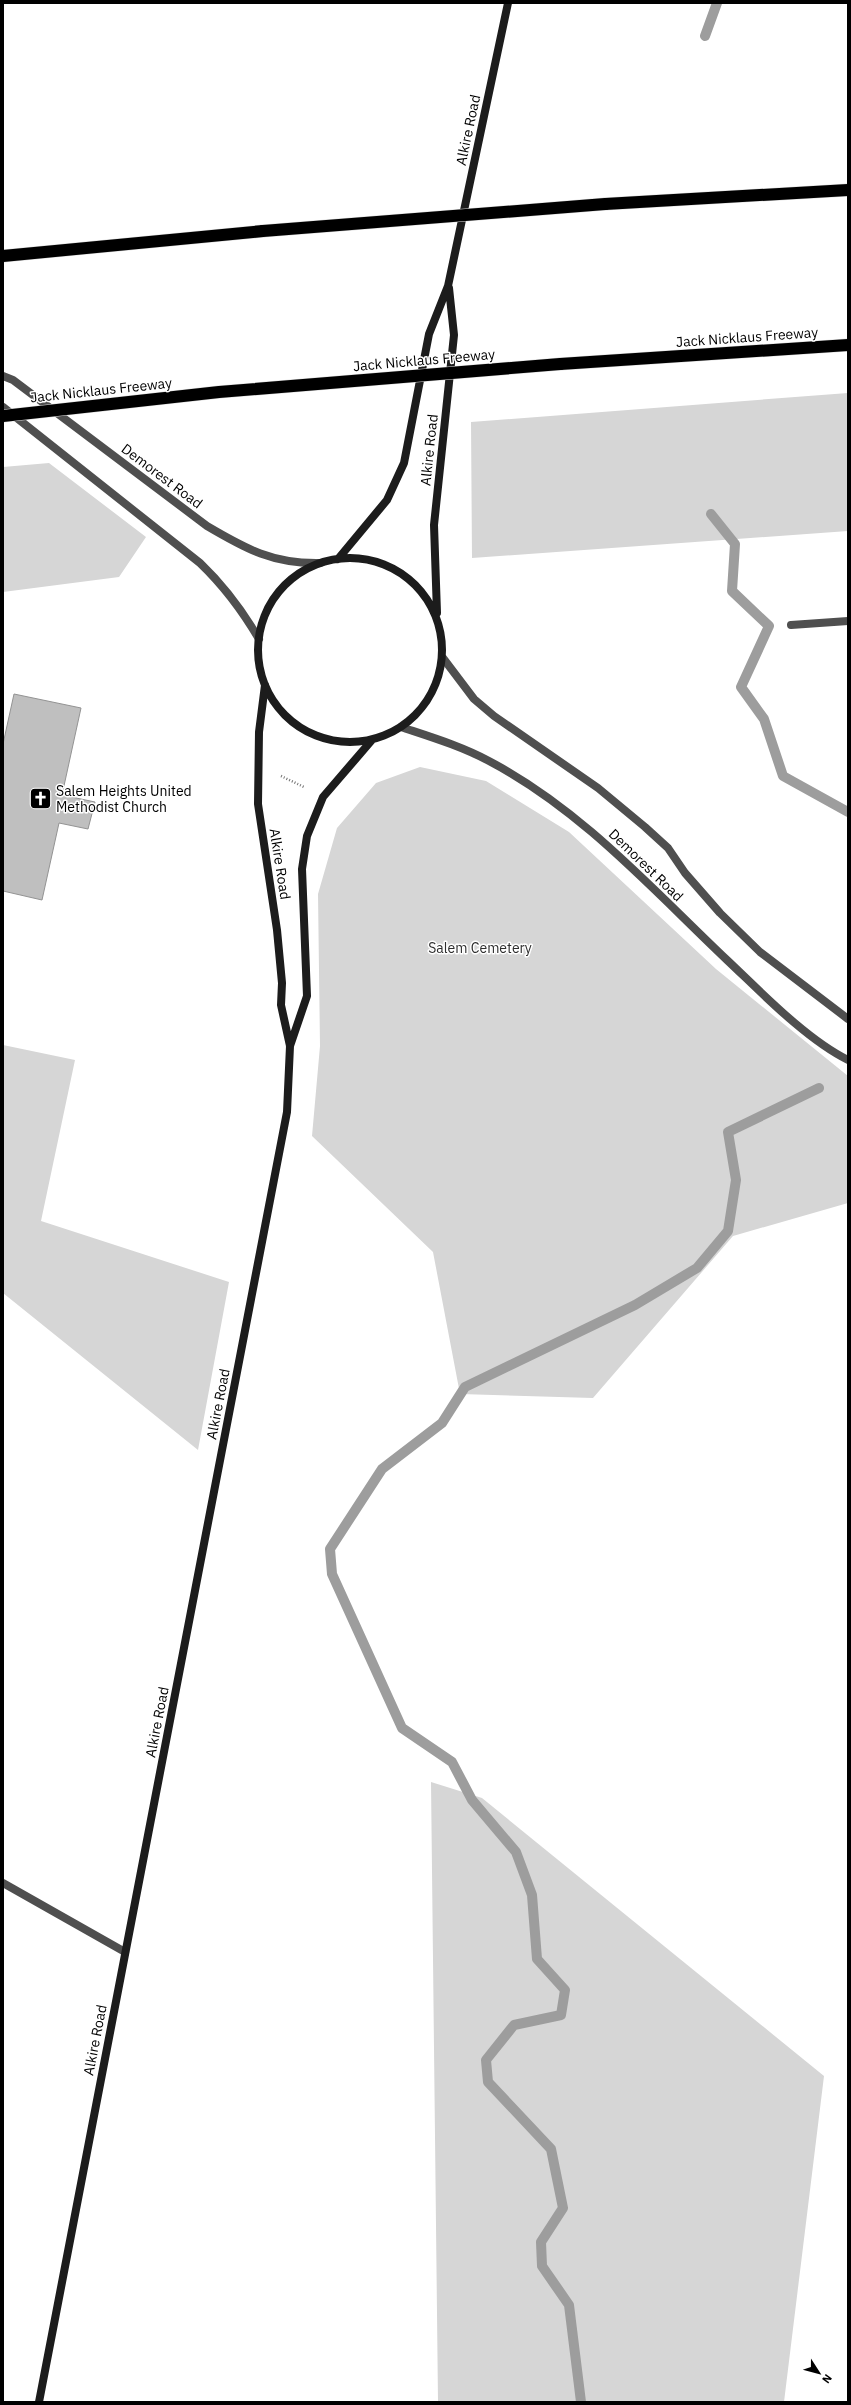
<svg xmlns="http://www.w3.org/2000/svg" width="851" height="2405" font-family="'IBM Plex Sans',sans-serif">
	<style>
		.green { fill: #d6d6d6 }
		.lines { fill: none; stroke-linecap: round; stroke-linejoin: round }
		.stream { stroke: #9d9d9d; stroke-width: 10 }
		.building { fill: #bfbfbf; stroke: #939393 }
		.motorway-casing { stroke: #dbdbdb; stroke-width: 13 }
		.path { stroke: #717171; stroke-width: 2.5; stroke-dasharray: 1 2; stroke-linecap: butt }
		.service { stroke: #4f4f4f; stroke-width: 8 }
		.minor { stroke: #4f4f4f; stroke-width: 8 }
		.tertiary { stroke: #4f4f4f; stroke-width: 8 }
		.secondary { stroke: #1c1c1c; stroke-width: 8 }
		.motorway { stroke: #000; stroke-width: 12 }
		.motorway-bridge-casing { stroke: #dbdbdb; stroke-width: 13; stroke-linecap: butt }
		.motorway-bridge { stroke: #000; stroke-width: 12 }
		.labels { text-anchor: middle; stroke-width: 3; stroke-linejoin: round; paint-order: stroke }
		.street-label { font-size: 14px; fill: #000; stroke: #fff }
		.poi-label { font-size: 14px; fill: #000; stroke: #fff; text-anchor: start }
		.park-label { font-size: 14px; fill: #2d2d2d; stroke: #fff }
	</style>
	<rect width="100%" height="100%" fill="#fff"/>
	<!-- green -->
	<path class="green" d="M848,393V531L472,558L471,422Z
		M49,463L146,537L119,577L3,592V467Z
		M420,767L486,781L569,832L716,969L848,1076V1203L733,1236L593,1398L460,1394L433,1252L312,1136L320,1046L318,894L337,828L376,783Z
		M3,1045L75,1060L41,1221L229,1282L198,1450L3,1293Z
		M431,1782L482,1798L824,2076L784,2402H438Z"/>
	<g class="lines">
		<!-- stream -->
		<path class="stream" d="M705,36L717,3
			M711,514L735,544L732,591L769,626L741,687L764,719L783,776L848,812
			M581,2402L569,2305L542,2266L541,2242L563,2208L551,2149L488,2082L486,2060L514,2025L561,2015L565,1990L537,1959L532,1895L516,1852L472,1800L452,1762L402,1728L332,1574L330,1549L382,1469L442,1423L465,1387L635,1305L697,1268L728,1231L736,1180L728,1132L819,1088"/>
	</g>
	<!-- building -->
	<path class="building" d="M14,694L81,708L62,795L95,802L88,829L59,823L42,900L3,891V744Z"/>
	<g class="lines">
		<defs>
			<path id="motorway" d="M605,204L848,190
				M3,256L263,231
				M560,364L848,345"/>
		</defs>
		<!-- motorway casing -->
		<use href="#motorway" class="motorway-casing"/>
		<!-- path -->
		<path class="path" d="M281,776L304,787"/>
		<!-- service -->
		<path class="service" d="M3,1883L125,1952"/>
		<!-- minor -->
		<path class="minor" d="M791,625L848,621"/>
		<!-- tertiary -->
		<path class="tertiary" d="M3,376L13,380L207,526C246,549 273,564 320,563
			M3,407L200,563C224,586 242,610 259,639
			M443,658L474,699L494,716L598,788L645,827L668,848L685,873L720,913L760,952L848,1019
			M401,727C431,737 461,746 489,761C582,810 652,889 727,960C762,993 806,1039 848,1060"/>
		<!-- secondary -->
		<path class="secondary" d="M258 650a92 92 0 1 1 184 0a92 92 0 1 1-184 0Z
			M338,559L387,500L404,463L429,334L448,286L508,3
			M437,613L434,525L454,335L449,288
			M290,1046L307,996L302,869L307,836L323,797L372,740
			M39,2402L287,1112L290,1046L281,1005L282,983L277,930L258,804L259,732L265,685"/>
		<!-- motorway -->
		<use href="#motorway" class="motorway"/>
		<defs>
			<path id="motorway-bridge" d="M263,231L605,204
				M3,416L219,392L560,364"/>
		</defs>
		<!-- motorway-bridge casing -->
		<use href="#motorway-bridge" class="motorway-bridge-casing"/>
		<!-- motorway-bridge -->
		<use href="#motorway-bridge" class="motorway-bridge"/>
	</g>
	<!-- icons -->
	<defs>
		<symbol id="church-square" viewBox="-11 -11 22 22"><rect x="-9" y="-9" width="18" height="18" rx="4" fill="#000" stroke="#fff"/><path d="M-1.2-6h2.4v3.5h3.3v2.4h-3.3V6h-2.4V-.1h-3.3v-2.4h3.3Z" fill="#fff"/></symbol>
	</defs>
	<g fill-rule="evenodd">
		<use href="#church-square" x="28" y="786" width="25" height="25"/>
	</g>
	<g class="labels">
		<!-- street labels -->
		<g class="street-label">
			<text transform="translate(468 130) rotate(-78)" y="5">Alkire Road</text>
			<text transform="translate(747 337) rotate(-4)" y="5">Jack Nicklaus Freeway</text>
			<text transform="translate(424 360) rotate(-5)" y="5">Jack Nicklaus Freeway</text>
			<text transform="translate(101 390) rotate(-6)" y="5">Jack Nicklaus Freeway</text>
			<text transform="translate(429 450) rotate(-84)" y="5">Alkire Road</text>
			<text transform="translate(162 476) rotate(37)" y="5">Demorest Road</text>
			<text transform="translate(280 864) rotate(81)" y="5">Alkire Road</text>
			<text transform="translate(646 865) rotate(44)" y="5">Demorest Road</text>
			<text transform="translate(218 1404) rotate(-79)" y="5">Alkire Road</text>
			<text transform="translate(157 1722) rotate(-79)" y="5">Alkire Road</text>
			<text transform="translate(95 2040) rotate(-79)" y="5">Alkire Road</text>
		</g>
		<!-- poi labels -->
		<g class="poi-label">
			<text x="56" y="796">Salem Heights United<tspan x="56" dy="16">Methodist Church</tspan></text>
		</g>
		<!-- park labels -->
		<g class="park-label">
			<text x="480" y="953">Salem Cemetery</text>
		</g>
	</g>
	<!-- border -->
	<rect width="851" height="2405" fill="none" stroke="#000000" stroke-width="8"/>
	<!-- north arrow -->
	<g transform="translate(819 2373) rotate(126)" stroke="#ffffff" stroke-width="3" paint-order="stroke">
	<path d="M0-3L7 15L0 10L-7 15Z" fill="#000000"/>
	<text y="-6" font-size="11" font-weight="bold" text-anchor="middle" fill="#000000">N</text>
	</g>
</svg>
